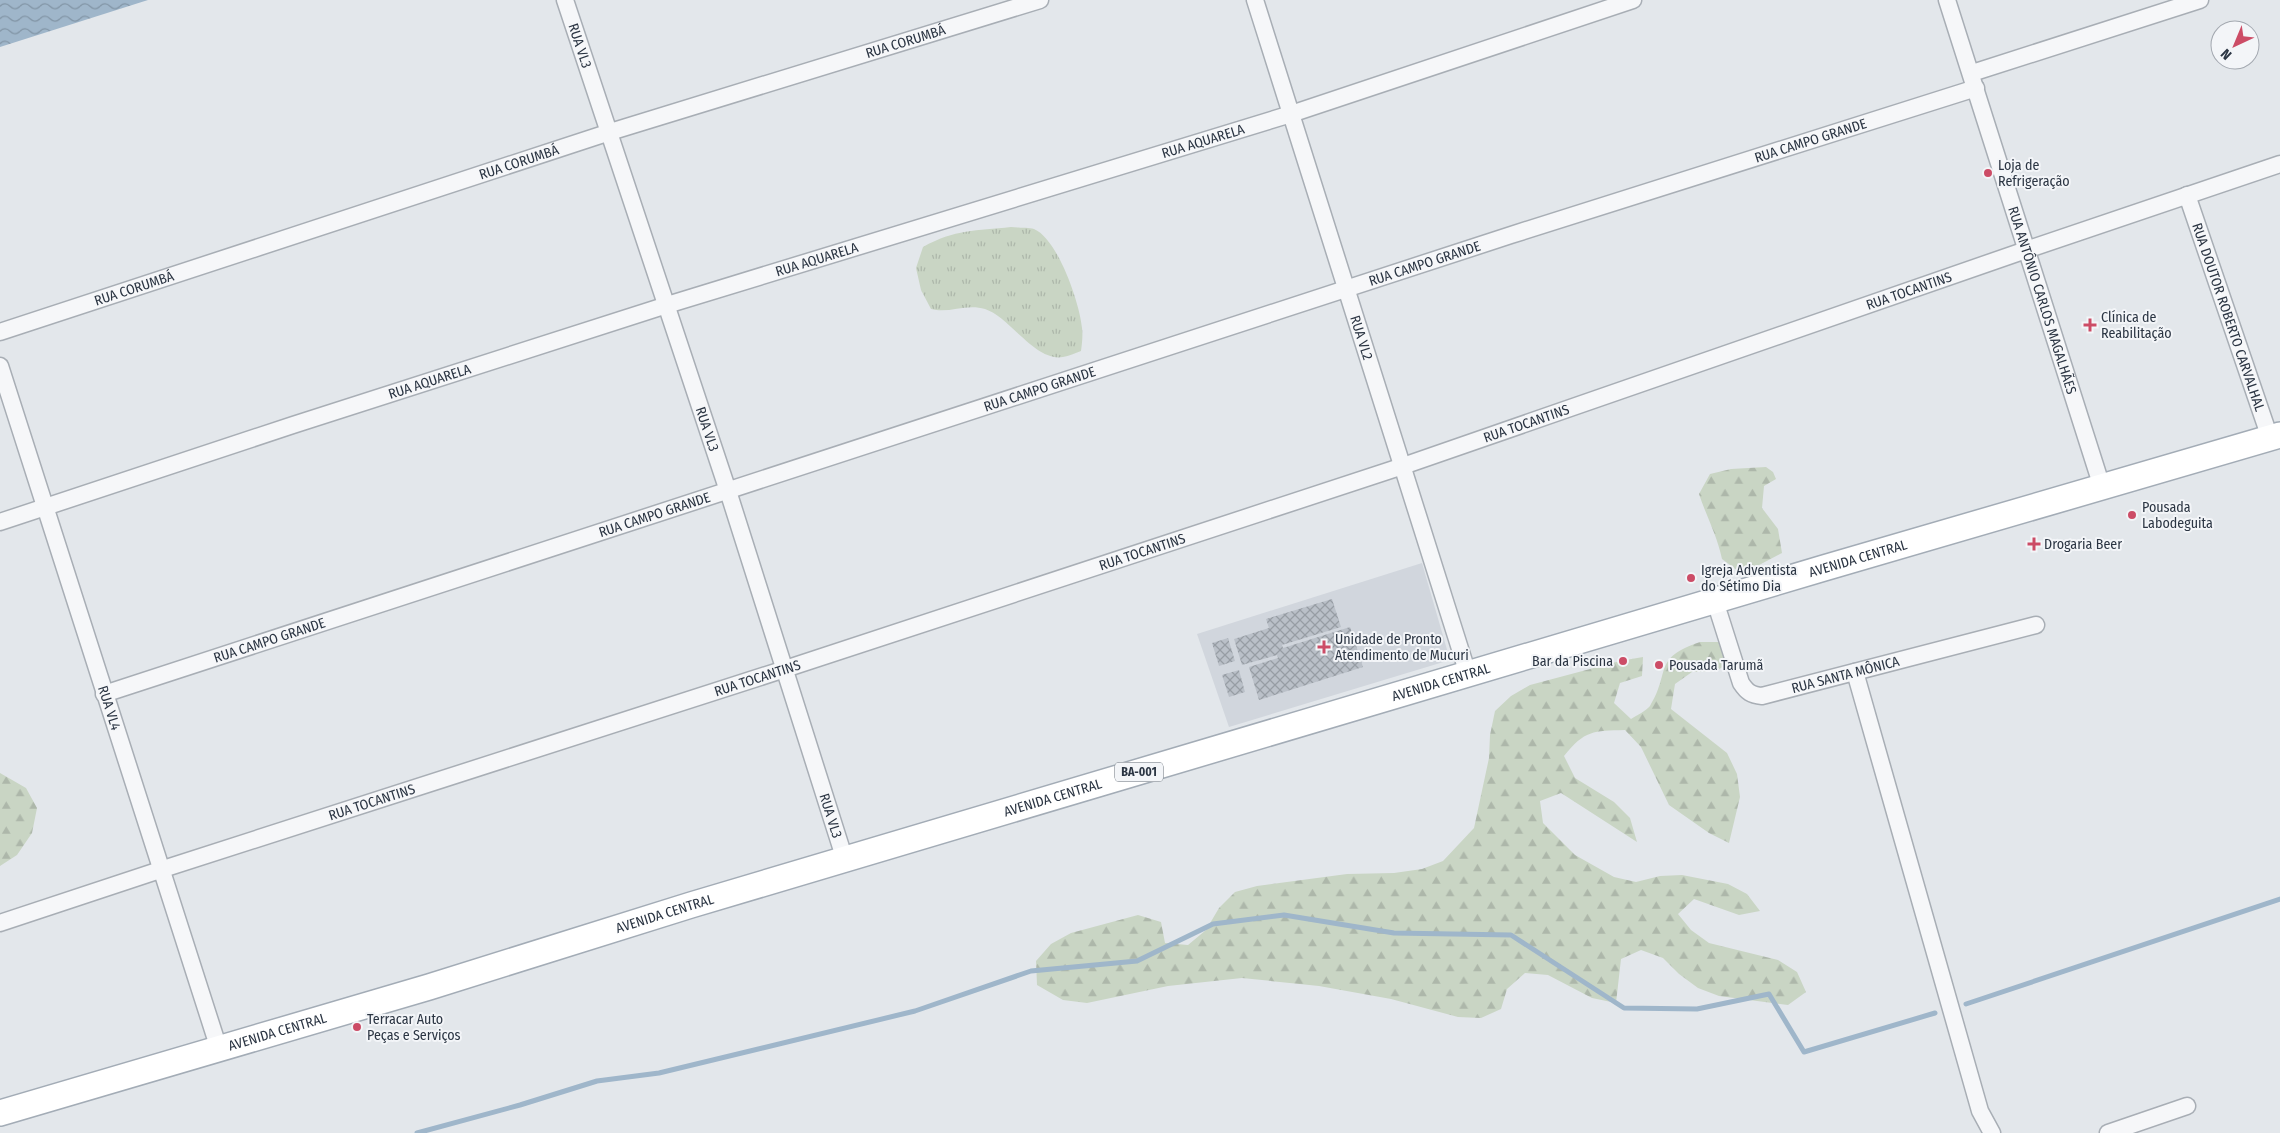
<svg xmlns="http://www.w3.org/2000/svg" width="2280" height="1133" font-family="'Fira Sans Condensed',sans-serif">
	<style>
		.built { fill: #d1d6dd }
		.grass { fill: url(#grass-tufts) }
		.forest { fill: url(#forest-firs) }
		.water { fill: url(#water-waves) }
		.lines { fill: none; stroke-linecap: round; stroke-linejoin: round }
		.stream { stroke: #9fb6ca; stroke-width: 5 }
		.building { fill: url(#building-cross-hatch) }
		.street-casing { stroke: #a8aeb5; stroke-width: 19 }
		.primary-casing { stroke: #a3acb6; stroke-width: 28 }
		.street { stroke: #f6f7f9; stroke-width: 16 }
		.primary { stroke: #fff; stroke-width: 25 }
		.poi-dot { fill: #cc4c66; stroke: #f3f5f8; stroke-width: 2 }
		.labels { text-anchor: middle; stroke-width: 4; stroke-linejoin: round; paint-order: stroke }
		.shield { fill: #f3f5f8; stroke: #676f79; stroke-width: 1 }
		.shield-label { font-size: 12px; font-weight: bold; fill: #2b3543 }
		.street-label { font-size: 14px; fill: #2b3543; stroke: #f3f5f8 }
		.poi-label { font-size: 14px; fill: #2b3543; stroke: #f3f5f8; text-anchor: start }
	</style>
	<defs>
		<pattern id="grass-tufts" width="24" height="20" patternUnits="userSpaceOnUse" patternTransform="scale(1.25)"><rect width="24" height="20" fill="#c9d5c4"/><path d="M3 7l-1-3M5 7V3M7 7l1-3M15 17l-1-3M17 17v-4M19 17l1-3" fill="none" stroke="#adb7aa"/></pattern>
		<pattern id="forest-firs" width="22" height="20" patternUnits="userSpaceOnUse" patternTransform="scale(1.25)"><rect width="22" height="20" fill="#c9d5c4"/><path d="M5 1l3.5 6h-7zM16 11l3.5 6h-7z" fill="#adb7aa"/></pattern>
		<pattern id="water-waves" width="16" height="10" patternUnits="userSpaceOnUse" patternTransform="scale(1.25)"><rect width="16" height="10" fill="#9fb6ca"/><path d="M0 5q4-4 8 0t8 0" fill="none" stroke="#8295a6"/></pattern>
		<pattern id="building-cross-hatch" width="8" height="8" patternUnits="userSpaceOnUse" patternTransform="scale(1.25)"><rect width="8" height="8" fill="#bac0c8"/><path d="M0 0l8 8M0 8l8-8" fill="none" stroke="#979da4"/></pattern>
	</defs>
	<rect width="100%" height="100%" fill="#e3e7eb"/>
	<!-- built -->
	<path class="built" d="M1422,563L1450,660L1229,727L1197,634Z"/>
	<!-- grass -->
	<path class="grass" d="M1011,227C1018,228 1028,227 1034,229C1058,239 1080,304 1082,328C1083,335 1082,344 1081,351C1075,353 1069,356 1063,357C1035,362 1010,317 985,309C966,303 949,314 931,309L921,290L916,268L923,247C955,229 976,231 1011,227Z"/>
	<!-- forest -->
	<path class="forest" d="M1766,467L1773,472L1776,479L1764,486L1762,508L1778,529L1782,553L1742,574L1722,559C1717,535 1707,518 1699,494L1710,474L1731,469Z
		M1700,642H1723L1734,660L1716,671L1692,672L1675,684L1671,709L1727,753L1737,774L1740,797L1729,843L1709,833L1669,805L1641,747L1625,730C1593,731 1585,730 1564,756L1575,778L1614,802L1630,818L1637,842L1561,793L1540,801L1543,823L1575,855L1614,877L1636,882L1660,876L1682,875L1728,884L1747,894L1760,911L1739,915L1694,899L1678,914L1691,930L1709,943L1778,960L1797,972L1806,992L1788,1005L1719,996L1698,988L1679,974L1663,958L1641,950L1621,959L1616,1003L1592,998L1548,975L1525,973L1507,989L1501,1009L1481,1018L1458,1017L1391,999L1319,986L1242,978L1168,986L1087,1003L1063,1000L1037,985L1036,961L1051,944L1071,933L1138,915L1161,922L1165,943L1188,945L1206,930L1219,908L1235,892L1257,886L1347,874L1394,873L1422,869L1443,861L1474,828L1489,758L1490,735L1495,711L1511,696L1530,685L1620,661L1643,657L1642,676L1620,683L1614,703L1631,719C1637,715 1646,711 1650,706C1671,672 1652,658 1700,642Z
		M0,773L26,788L37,808L32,833L17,855L0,866Z"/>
	<!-- water -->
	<path class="water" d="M0,0H148L0,47Z"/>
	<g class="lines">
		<!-- stream -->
		<path class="stream" d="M1966,1004L2280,899
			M417,1133L520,1105L597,1081L659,1073L915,1011L1031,971L1137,961L1213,924L1284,915L1394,933L1511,935L1624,1008L1697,1009L1769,994L1804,1052L1935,1013"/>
	</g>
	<!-- building -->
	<path class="building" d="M1332,599L1341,627L1282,645L1283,648L1350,627L1363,667L1259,700L1249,667L1278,658L1277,655L1242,665L1234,639L1269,628L1266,619Z
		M1228,638L1235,661L1219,666L1212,643Z
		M1239,670L1245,692L1229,697L1222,675Z"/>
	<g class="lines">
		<defs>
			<g id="street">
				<path id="s1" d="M565,0L728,491L845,860"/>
				<path id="s2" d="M1255,0L1468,674"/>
				<path id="s3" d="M1947,0L2102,487"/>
				<path d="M1972,73L2200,0"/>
				<path id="s4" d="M2187,195L2270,438"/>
				<path id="s5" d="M0,332L610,132L1040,0"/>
				<path id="s6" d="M0,366L219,1049"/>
				<path id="s7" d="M0,522L293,425L667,305L1291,114L1633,0"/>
				<path id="s8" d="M1715,601L1741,683C1747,692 1751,695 1762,696L2036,625"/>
				<path d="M1855,672L1980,1111L1992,1133"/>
				<path id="s9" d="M104,694L1511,235L1976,88"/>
				<path id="s10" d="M0,923L160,870L785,669L1403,466L2026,250L2280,164"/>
				<path d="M2108,1133L2187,1106"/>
			</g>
			<g id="primary">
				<path id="s11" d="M0,1113L429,987L691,905L1824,568L2280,435"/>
			</g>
		</defs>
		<!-- street casing -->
		<use href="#street" class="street-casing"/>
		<!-- primary casing -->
		<use href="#primary" class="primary-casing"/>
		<!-- street -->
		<use href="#street" class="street"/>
		<!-- primary -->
		<use href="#primary" class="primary"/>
	</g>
	<!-- markers -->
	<g class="poi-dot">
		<circle cx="1988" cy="173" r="5"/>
		<path d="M2087.5 317.5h5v5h5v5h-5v5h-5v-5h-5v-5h5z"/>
		<circle cx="2132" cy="515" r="5"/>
		<path d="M2031.5 536.5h5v5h5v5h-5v5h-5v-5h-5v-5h5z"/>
		<circle cx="1691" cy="578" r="5"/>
		<path d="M1321.5 639.5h5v5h5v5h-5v5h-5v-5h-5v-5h5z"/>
		<circle cx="1623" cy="661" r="5"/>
		<circle cx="1659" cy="665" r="5"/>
		<circle cx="357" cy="1027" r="5"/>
	</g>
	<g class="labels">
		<!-- shield labels -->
		<rect class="shield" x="1115" y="762.5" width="48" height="19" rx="4"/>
		<g class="shield-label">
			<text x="1139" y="776">BA-001</text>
		</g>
		<!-- street labels -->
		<g class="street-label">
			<text dy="5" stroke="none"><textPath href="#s5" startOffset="951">RUA CORUMBÁ</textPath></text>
			<text dy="5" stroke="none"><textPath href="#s1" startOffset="48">RUA VL3</textPath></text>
			<text dy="5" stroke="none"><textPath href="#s7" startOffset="1262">RUA AQUARELA</textPath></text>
			<text dy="5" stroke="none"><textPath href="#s9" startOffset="1794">RUA CAMPO GRANDE</textPath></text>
			<text dy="5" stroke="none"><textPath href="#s5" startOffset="546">RUA CORUMBÁ</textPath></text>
			<text dy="5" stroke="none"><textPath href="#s7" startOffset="858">RUA AQUARELA</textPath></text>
			<text dy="5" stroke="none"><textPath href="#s9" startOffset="1389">RUA CAMPO GRANDE</textPath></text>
			<text dy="5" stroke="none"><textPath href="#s5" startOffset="141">RUA CORUMBÁ</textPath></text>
			<text dy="5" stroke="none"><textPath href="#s10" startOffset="2011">RUA TOCANTINS</textPath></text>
			<text dy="5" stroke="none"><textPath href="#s3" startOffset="315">RUA ANTÔNIO CARLOS MAGALHÃES</textPath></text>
			<text dy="5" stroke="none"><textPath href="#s4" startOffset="129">RUA DOUTOR ROBERTO CARVALHAL</textPath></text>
			<text dy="5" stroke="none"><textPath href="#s2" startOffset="354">RUA VL2</textPath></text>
			<text dy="5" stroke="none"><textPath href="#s7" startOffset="452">RUA AQUARELA</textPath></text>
			<text dy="5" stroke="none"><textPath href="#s9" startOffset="984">RUA CAMPO GRANDE</textPath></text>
			<text dy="5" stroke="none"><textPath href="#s10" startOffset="1606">RUA TOCANTINS</textPath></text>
			<text dy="5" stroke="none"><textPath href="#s1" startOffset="452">RUA VL3</textPath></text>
			<text dy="5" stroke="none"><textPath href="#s9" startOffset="579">RUA CAMPO GRANDE</textPath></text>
			<text dy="5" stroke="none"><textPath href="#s10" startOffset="1201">RUA TOCANTINS</textPath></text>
			<text dy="5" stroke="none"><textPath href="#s11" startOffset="1939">AVENIDA CENTRAL</textPath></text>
			<text dy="5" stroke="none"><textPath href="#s9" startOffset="174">RUA CAMPO GRANDE</textPath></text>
			<text dy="5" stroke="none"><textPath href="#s8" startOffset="198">RUA SANTA MÔNICA</textPath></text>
			<text dy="5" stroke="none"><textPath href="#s10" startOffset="796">RUA TOCANTINS</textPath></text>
			<text dy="5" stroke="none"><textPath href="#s11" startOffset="1504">AVENIDA CENTRAL</textPath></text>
			<text dy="5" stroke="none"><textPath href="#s6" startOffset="359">RUA VL4</textPath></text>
			<text dy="5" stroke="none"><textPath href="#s11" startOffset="1099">AVENIDA CENTRAL</textPath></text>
			<text dy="5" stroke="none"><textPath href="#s10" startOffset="391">RUA TOCANTINS</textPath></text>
			<text dy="5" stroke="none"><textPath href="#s1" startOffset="858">RUA VL3</textPath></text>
			<text dy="5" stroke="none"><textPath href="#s11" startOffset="694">AVENIDA CENTRAL</textPath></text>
			<text dy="5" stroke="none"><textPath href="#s11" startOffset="289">AVENIDA CENTRAL</textPath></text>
		</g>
		<!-- poi labels -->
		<g class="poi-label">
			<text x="1998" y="170">Loja de<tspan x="1998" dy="16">Refrigeração</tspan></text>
			<text x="2101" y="322">Clínica de<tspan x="2101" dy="16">Reabilitação</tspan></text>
			<text x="2142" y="512">Pousada<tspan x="2142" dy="16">Labodeguita</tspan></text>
			<text x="2044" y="549">Drogaria Beer</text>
			<text x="1701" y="575">Igreja Adventista<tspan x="1701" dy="16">do Sétimo Dia</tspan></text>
			<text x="1335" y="644">Unidade de Pronto<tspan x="1335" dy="16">Atendimento de Mucuri</tspan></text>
			<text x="1613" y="666" text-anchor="end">Bar da Piscina</text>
			<text x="1669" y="670">Pousada Tarumã</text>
			<text x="367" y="1024">Terracar Auto<tspan x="367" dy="16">Peças e Serviços</tspan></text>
		</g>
	</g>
	<!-- north arrow -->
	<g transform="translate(2235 45) rotate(224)"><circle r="24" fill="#f3f5f8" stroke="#a3a8b0"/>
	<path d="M0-4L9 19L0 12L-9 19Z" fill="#cc4c66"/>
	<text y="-8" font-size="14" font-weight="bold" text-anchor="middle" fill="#2b3543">N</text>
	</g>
</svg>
